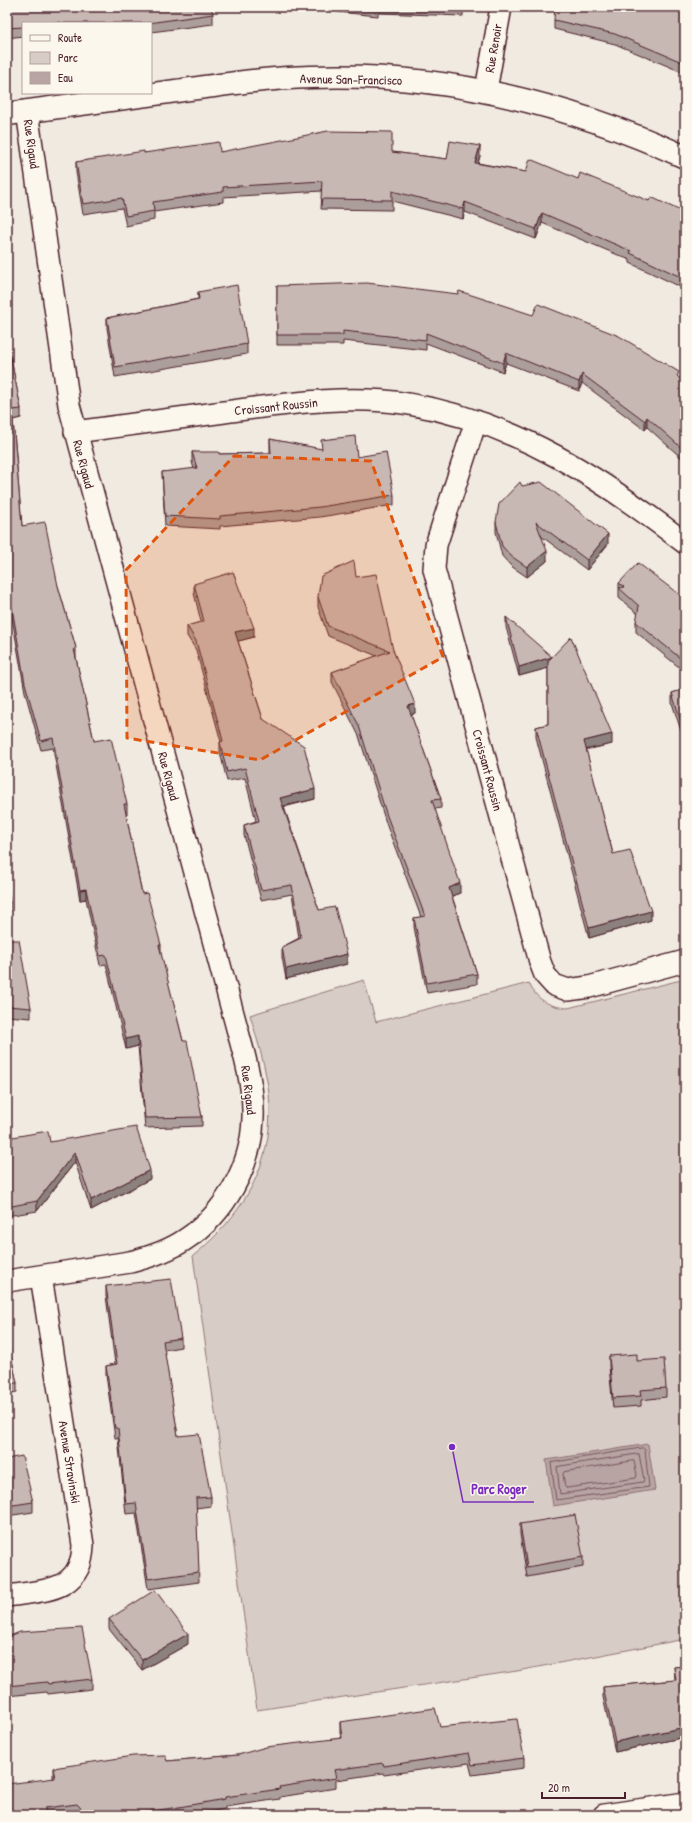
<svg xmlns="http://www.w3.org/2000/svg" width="692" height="1822" font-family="'Patrick Hand',sans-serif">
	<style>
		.green { fill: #d8ccc6; stroke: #917678 }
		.water { fill: #b8a4a2; stroke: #8c6f72 }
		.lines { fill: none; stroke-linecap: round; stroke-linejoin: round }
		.shore { stroke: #76545b; stroke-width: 1 }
		.street-casing { stroke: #4a1f2b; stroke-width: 24 }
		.secondary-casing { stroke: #4a1f2b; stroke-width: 25 }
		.street { stroke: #fbf7ec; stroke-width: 21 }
		.secondary { stroke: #fbf7ec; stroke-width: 22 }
		.wall { fill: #ac9e9a; stroke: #4a1f2b }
		.shaded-wall { fill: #8c817d; stroke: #4a1f2b }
		.building { fill: #c8b8b3; stroke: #4a1f2b }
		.marked { fill: #e0560e; fill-opacity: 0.2; stroke: #e0560e; stroke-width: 3; stroke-dasharray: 8 5; stroke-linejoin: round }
		.labels { text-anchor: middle; stroke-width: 3; stroke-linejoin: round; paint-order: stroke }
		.street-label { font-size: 13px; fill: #4a1f2b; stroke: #fbf7ec }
		.leader { fill: none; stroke: #7b2cbf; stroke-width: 1.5 }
		.callout-dot { fill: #7b2cbf; stroke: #fbf7ec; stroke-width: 1.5 }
		.callout-label { font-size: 14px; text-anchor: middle; font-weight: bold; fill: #7b2cbf; stroke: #fbf7ec; stroke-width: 3; stroke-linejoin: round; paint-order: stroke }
	</style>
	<rect width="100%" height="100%" fill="#f0eae0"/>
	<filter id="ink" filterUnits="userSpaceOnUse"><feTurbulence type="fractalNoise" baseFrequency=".025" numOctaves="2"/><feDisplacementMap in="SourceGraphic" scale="8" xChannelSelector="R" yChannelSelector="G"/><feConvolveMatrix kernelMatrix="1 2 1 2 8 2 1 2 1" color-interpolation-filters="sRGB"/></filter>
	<g filter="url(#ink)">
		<!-- green -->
		<path class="green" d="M685,979V1639L517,1671L257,1710L193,1256C246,1213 278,1157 268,1086C264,1062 257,1038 250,1015L364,980L376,1022L529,983C536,1000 550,1007 568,1008Z"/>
		<!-- water -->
		<path class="water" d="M648,1444L655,1490L553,1506L546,1460Z"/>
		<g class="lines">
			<!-- shore -->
			<path class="shore" d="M643,1448L645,1450L649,1487L556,1500L551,1463Z
				M639,1454L644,1480L643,1482L560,1494L557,1467Z
				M634,1461L637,1475L636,1478L567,1488L565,1487L563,1474L564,1472Z"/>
			<defs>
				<path id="street" d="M486,90L501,7
					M476,421L436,545L434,569L540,962L545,975L554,985L568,990L589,987L685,961
					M75,432C125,425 174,419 224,412C285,404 347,394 409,404C516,422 601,478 685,543
					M7,1281L130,1262C150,1257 169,1251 186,1239C225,1214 252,1165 253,1118C254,1098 250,1078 245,1058L69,405L27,111
					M7,1596C43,1590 82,1593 83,1545L41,1276
					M604,1815L685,1803"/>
				<path id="secondary" d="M7,114C63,106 120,99 176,91C221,85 266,78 311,77C443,72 566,103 685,157"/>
			</defs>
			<!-- street casing -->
			<use href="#street" class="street-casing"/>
			<!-- secondary casing -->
			<use href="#secondary" class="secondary-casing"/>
			<!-- street -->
			<use href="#street" class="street"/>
			<!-- secondary -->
			<use href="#secondary" class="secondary"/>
		</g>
		<!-- wall -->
		<path class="wall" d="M7,7L213,14V24L151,32V23H23V36L7,38Z
			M338,7H463V16L378,13V16L338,12Z
			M685,8V72H682L615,44L554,29V20Z
			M220,152H392L447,159L480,156L478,163L526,172L578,179L649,201L685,213V289L630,263V260L542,223L536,239L465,212L463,219L392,201V210L321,209L322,191L223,197V202L154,212V220L126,226L122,208L83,214L76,172V162L144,153Z
			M277,286L679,378L685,383V461L647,427L645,430L582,383L579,391L506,363L503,372L426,343V350L343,341V345H277Z
			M198,292L247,344V354L115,377L107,328V318L198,299Z
			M7,339L21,409V418L13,420L22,526L58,586L76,648V658L94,741L127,804V814H126L142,894L161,945V955L183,1041L202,1117V1126L145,1128L138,1046L126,1049L106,964L100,965L86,899L80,900L53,748L41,750L25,692L7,589Z
			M270,439L357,457L394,495V505L320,517L220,526V529L165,526L162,472L194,469L192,462V452L219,454L270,453Z
			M522,486L608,544L587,570L541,536L547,561L527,577L511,566L502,556L496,532V522Z
			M356,577L393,650L415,713L411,715L441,799V808L435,809L460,893L452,896L477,974V984L427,993L414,927V918L421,917L387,826L359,736L332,682V672L377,656L328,636L318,607V597Z
			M619,583L685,599V672L636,632V622L638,614L619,598Z
			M194,584L254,637L238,641L263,719L315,799L284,807L319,910L347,964L286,979L282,957V947L299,938L292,894L261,900L244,835V825L256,821L245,778L227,781L220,752V742H221L196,650L187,636V626L201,622L194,593Z
			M506,617L612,744L586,750L613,854L651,920L589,938L536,737V727L548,724V668L519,676L506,627Z
			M685,689V743L672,703V693Z
			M7,885L10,903V912L7,913Z
			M7,940L31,1008V1018L7,1016Z
			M7,1138L50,1142L150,1179L91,1210L75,1162L37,1211L7,1216Z
			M106,1286L181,1338V1347L164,1350L178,1436L211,1497V1506L196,1508L199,1582L148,1589L136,1513L126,1514L118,1438H115L106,1375V1366L115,1364L106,1296Z
			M7,1338L17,1383V1392L7,1394Z
			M609,1356L637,1361L666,1388V1397L641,1400V1406L613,1408L609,1366Z
			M7,1459L33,1502V1512L7,1516Z
			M520,1524L583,1557V1567L527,1577L520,1534Z
			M109,1619L188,1644L142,1670L109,1629Z
			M7,1637L92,1679V1689L48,1694L47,1692L7,1696Z
			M685,1666V1737L615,1752L603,1697V1687L675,1680L674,1667Z
			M340,1722L440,1727L524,1758V1768L472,1775L469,1763L384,1775L383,1773L336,1780V1788L280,1797V1799L225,1807V1809L190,1815H79L77,1813L65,1815H7L53,1778V1768L167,1761L238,1755L341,1738L340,1732Z"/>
		<!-- shaded-wall -->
		<path class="shaded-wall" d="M480,146V156L475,173V163Z
			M465,202V212L463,219V209Z
			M542,213V223L536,239V229Z
			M506,353V363L503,372V363Z
			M582,374V383L579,391V382Z
			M647,417V427L645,430V421Z
			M608,534V544L587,570V560Z
			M547,551V561L527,577V567Z
			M254,628V637L235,642V632Z
			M552,657V667L519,676V667Z
			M415,704V713L408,716V706Z
			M612,734V744L584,750V741Z
			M315,789V799L280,807V798Z
			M460,883V893L449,897V888Z
			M86,889V899L80,900V890Z
			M651,911V920L589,938V928Z
			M347,954V964L286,979V969Z
			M138,1036V1046L126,1049V1039Z
			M75,1152V1162L37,1211V1201Z
			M150,1170V1179L91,1210V1200Z
			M188,1634V1644L142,1670V1660Z
			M685,1727V1737L615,1752V1742Z"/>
		<!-- building -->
		<path class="building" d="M7,7H211L213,14L148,23H61V22L53,23H23V27L7,28Z
			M555,7H680L685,8V63L682,62L615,34L554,20Z
			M328,131L392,132V152L447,159L450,141L480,146L475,163L526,172L530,159L578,179L580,173L649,201L651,197L685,213V279L630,253L631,251L542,213L536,229L465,202L463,209L392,191V200L321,199L322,181L223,187V192L153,202L154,211L126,216L122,198L83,204L76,162L144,151V153L219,142L220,152Z
			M367,283L458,294L459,291L533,315L538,304L619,336L679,372L677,376L685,383V451L647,417L645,421L582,374L579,382L506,353L503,363L426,333V340L343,331V335H277V286Z
			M237,285L247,344L115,367L107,318L199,299L198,292Z
			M7,339L21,409L12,410L22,526L45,522L58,586L76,648L74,649L94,741L111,738L127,804H124L142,894L147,893L161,945H159L183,1041H187L202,1117L145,1118L138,1036L126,1039L106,955L100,956L86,889L80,890L53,738L41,741L25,683L7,579Z
			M355,436L357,457L386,452L394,495L320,507L220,516V519L165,516L162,472L197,468L192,452H219V454L271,453L270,439L322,449L321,440Z
			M520,482L522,486L541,482L608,534L587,560L536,522L547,551L527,567L511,556L502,546L496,522L499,504Z
			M354,561L356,577L376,574L393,650L415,704L408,706L441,799L432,800L460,883L449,888L477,974L427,983L414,918L425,916L387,816L359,726L332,672L390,651L328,626L318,597L321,576Z
			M638,563L685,599V662L636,622L639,606L619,588L624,587L619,583Z
			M233,572L254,628L235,632L263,719L304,746L315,789L280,798L319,910L335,907L347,954L286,969L282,947L301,938L292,885L261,890L244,825L259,821L245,768L227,772L220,742L223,741L196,641L187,626L204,621L194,584Z
			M506,617L552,657L519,667Z
			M571,637L612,734L584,741L613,854L630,850L651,911L589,928L536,727L548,724V661Z
			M685,689V734L672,693Z
			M7,885L10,903H7Z
			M7,940H19L31,1008L7,1006Z
			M136,1127L150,1170L91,1200L75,1152L37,1201L7,1207V1138L48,1131L50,1142Z
			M171,1279L181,1338L163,1341L178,1436L199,1434L211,1497L196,1498L199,1572L148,1579L136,1503L126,1504L118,1428H115L106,1366L117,1364L106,1286Z
			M7,1338L17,1383L7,1384Z
			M637,1354V1361L664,1359L666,1388L640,1390L641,1396L613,1398L609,1356Z
			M22,1456L33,1502L7,1506V1459Z
			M575,1515L583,1557L527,1567L520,1524Z
			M155,1590L188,1634L142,1660L109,1619Z
			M82,1628L92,1679L48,1684L47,1682L7,1686V1637L20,1632Z
			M685,1666V1727L615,1742L603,1687L676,1680L674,1667Z
			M435,1708L440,1727L517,1719L524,1758L472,1765L469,1753L384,1766L383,1763L334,1770L336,1778L279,1787L280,1789L225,1797V1799L179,1807L125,1815H87L77,1804L45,1808L46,1815H7V1784L55,1778L53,1768L133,1756L165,1755L167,1761L238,1755L266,1747L342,1738L340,1722Z"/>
	</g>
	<!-- marked area -->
	<path class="marked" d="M234,456L371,461L443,657L260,760L127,738L126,570Z"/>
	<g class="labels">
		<!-- street labels -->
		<g class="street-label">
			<text transform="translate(493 48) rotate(-80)" y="5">Rue Renoir</text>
			<text transform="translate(351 79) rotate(1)" y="5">Avenue San-Francisco</text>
			<text transform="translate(32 144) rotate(82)" y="5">Rue Rigaud</text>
			<text transform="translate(276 406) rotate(-6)" y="5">Croissant Roussin</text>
			<text transform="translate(84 464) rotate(75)" y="5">Rue Rigaud</text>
			<text transform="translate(488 770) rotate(75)" y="5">Croissant Roussin</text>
			<text transform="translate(169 776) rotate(75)" y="5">Rue Rigaud</text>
			<text transform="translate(249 1090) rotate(83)" y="5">Rue Rigaud</text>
			<text transform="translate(70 1462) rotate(81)" y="5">Avenue Stravinski</text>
		</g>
	</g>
	<!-- callouts -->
	<path class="leader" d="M452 1447L463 1502H534"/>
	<circle class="callout-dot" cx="452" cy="1447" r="4"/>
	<g class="callout-label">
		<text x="499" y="1494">Parc Roger</text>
	</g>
	<!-- margin -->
	<rect width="692" height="1822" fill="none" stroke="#fbf7ec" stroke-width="24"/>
	<rect x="12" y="12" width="668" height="1798" fill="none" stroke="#4a1f2b" stroke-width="1.5" filter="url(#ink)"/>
	<!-- legend -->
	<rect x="22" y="22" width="130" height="72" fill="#fbf7ec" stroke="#b4a19f"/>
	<rect x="30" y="35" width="20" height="6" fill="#fbf7ec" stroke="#b4a19f"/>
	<text x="58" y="42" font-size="12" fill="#4a1f2b">Route</text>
	<rect x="30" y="52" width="20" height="12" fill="#d8ccc6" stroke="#b4a19f"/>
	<text x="58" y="62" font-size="12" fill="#4a1f2b">Parc</text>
	<rect x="30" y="72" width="20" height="12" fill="#b8a4a2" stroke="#b4a19f"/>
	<text x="58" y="82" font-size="12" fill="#4a1f2b">Eau</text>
	<!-- scale -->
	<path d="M542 1792v6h83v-6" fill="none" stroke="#4a1f2b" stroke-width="2"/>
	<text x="548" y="1792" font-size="12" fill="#4a1f2b" stroke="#fbf7ec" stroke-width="3" paint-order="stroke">20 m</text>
</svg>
